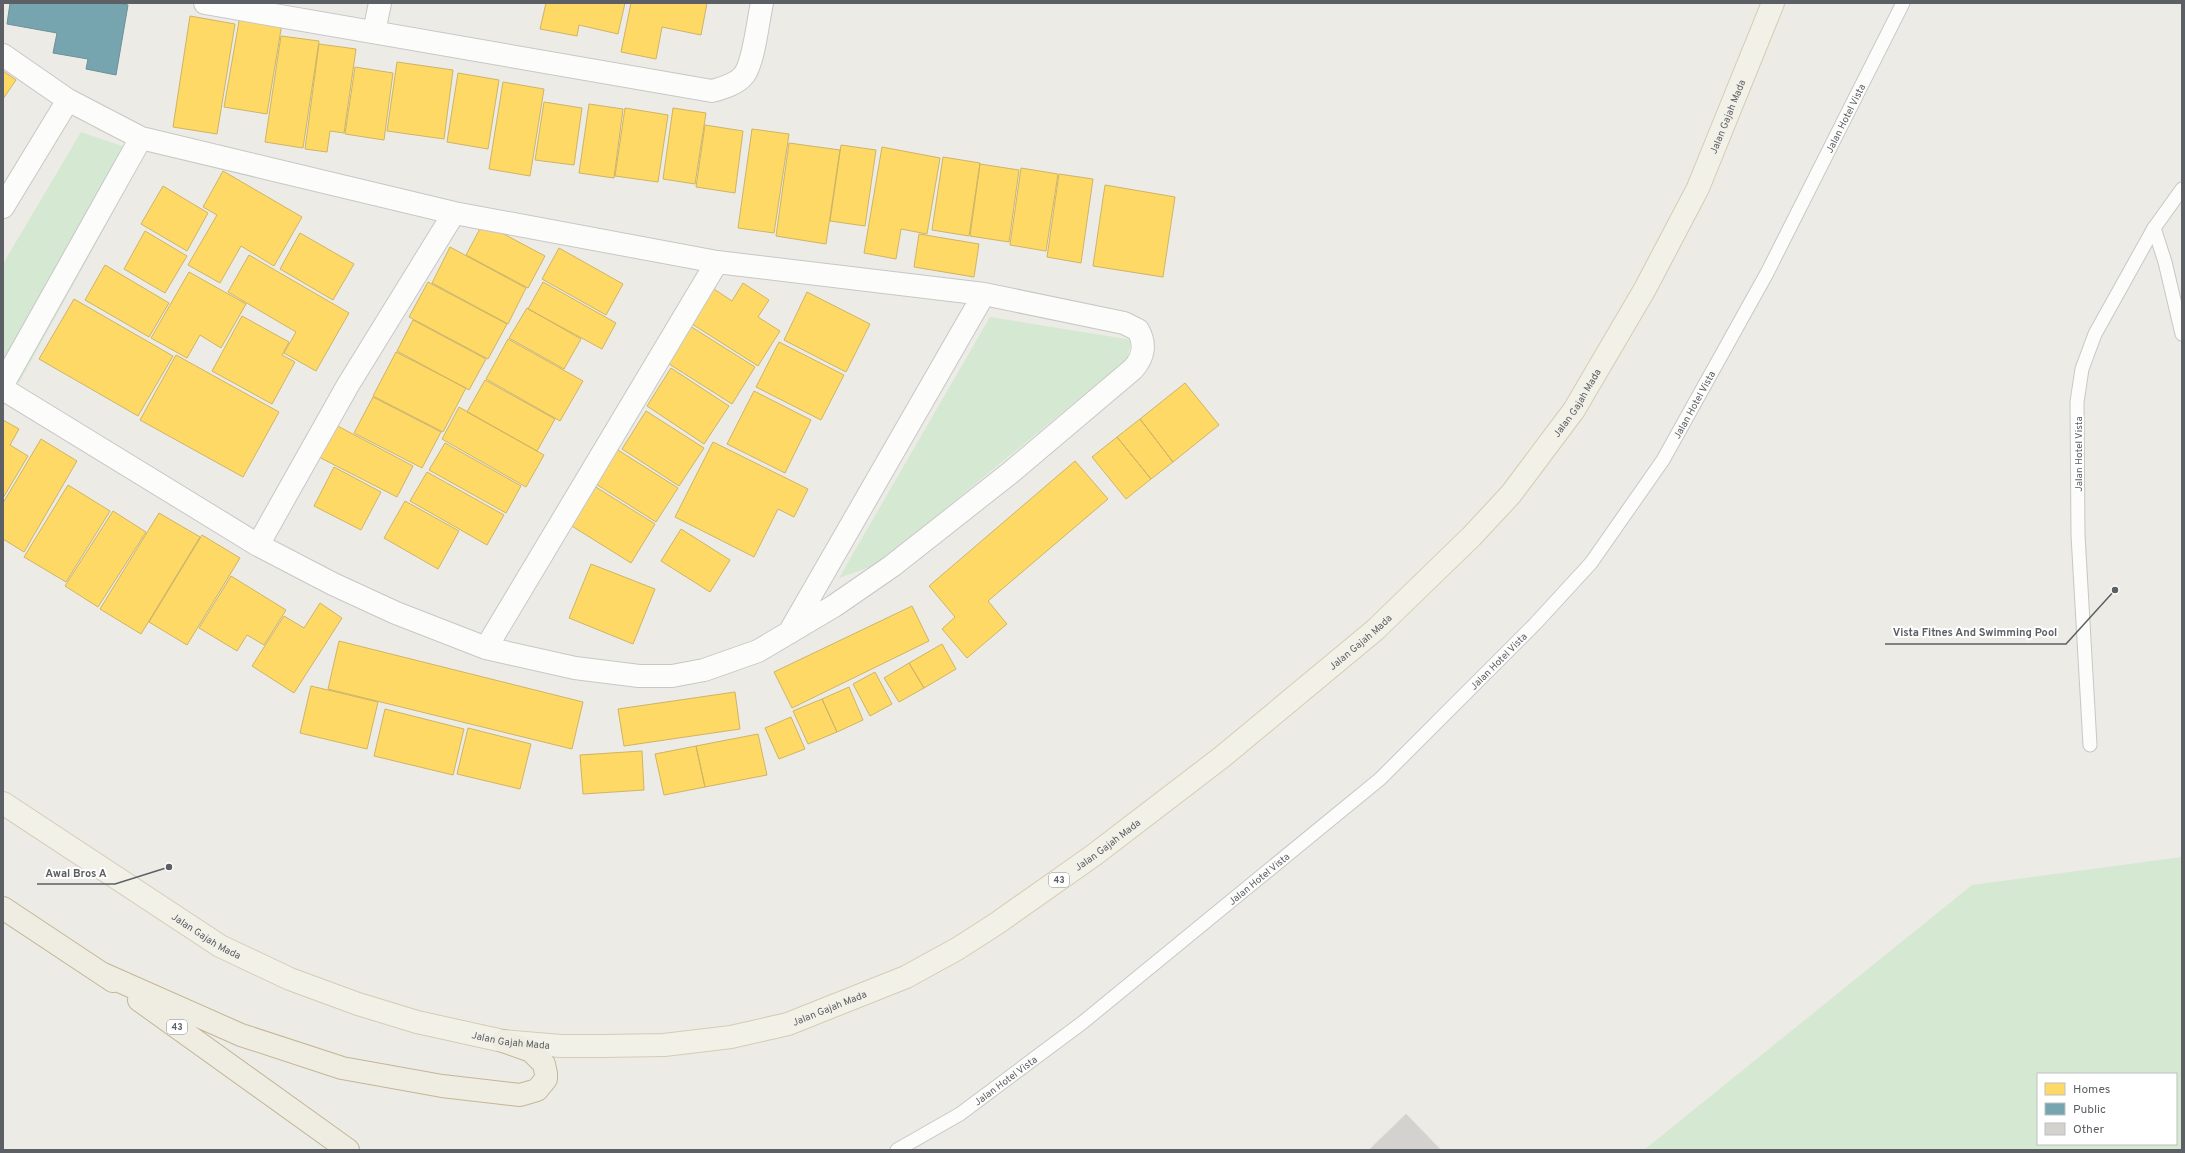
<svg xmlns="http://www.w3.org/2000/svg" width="2185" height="1153" font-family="Overpass,sans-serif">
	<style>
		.green { fill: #d4e8d2; fill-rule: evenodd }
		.homes { fill: #ffd966; stroke: #ceb465 }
		.public { fill: #76a5af; stroke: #6e9098 }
		.building { fill: #d3d2cf; stroke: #dbdad6 }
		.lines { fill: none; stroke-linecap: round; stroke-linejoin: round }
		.lane-casing { stroke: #c7c7c7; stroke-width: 15 }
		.street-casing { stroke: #c7c7c7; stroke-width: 24 }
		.primary-casing { stroke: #d4ccb4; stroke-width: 24 }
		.highway-casing { stroke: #c3b694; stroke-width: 24 }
		.lane { stroke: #fcfcfb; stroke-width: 13 }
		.street { stroke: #fcfcfb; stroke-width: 22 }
		.primary { stroke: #f2f1e8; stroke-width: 22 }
		.highway { stroke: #efece1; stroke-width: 22 }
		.labels { text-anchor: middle; stroke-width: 4; stroke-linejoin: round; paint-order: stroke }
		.shield { fill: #fff; stroke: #8d8f92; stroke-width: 1 }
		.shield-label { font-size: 9px; font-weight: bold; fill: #5c5f64 }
		.street-label { font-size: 10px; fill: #5c5f64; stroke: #fff }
		.leader { fill: none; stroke: #5c5f64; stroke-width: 1.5 }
		.callout-dot { fill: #5c5f64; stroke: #fff; stroke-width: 1.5 }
		.callout-label { font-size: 11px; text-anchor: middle; font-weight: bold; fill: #5c5f64; stroke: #fff; stroke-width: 4; stroke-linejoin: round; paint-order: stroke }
	</style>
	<rect width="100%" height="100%" fill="#ecebe6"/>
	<!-- green -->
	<path class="green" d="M81,132L145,154L19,383L3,373V264Z
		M990,317L1132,340L1127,359L878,564L839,578Z
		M2182,857V1150H1644L1972,885ZM2038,1074H2176V1144H2038Z"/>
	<!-- homes -->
	<path class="homes" d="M546,3H625L618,34L579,25L577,36L540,29Z
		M631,3H707L701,35L662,27L656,59L621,52Z
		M241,10L283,17L267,114L224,107Z
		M190,16L235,24L217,134L173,127Z
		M281,36L319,41L303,148L265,142Z
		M319,44L356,49L344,133L330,131L327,152L305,149Z
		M397,62L453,70L444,139L387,131Z
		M355,67L393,73L384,140L345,134Z
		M3,71L16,80L3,99Z
		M458,73L499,80L488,149L447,142Z
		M503,82L544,89L530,176L489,169Z
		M544,102L582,108L574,165L535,160Z
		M589,104L623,109L614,178L579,173Z
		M625,108L668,115L658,182L615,176Z
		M673,108L706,113L695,184L663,179Z
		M705,125L743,131L735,193L696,187Z
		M752,129L789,134L774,233L738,228Z
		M789,143L840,150L826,244L776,236Z
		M841,145L876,150L865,226L830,221Z
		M882,147L940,158L927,234L901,229L896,259L864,253Z
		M943,157L980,163L969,236L932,230Z
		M980,164L1019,170L1009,242L970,236Z
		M1021,168L1058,174L1046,251L1010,245Z
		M223,171L302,217L274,266L241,246L220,283L188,265L217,215L203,207Z
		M1059,174L1093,179L1081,263L1047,257Z
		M1105,185L1175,197L1163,277L1093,266Z
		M163,186L208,213L187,251L141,224Z
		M483,223L545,256L528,288L466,255Z
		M145,231L187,256L165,293L124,269Z
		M300,233L354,264L333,300L280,269Z
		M919,234L979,244L974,277L914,267Z
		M450,247L526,288L508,324L432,283Z
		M559,248L623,284L606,315L542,279Z
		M249,255L349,313L316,371L284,353L296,332L228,292Z
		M105,265L169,303L149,337L85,300Z
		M189,272L246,304L221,348L200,335L187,358L151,338Z
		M428,282L507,324L488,359L409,317Z
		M543,282L616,323L602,349L528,309Z
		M743,283L769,300L758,317L780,331L758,366L692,324L714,289L732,301Z
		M807,292L870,324L846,372L784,340Z
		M74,299L173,356L138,416L39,359Z
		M527,308L581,339L564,369L509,338Z
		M242,316L289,342L282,355L295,362L272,404L212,371Z
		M413,320L486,359L469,390L397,351Z
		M690,326L755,367L732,404L666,362Z
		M508,339L583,381L560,421L486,379Z
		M779,342L844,375L821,420L756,387Z
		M396,352L466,388L443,432L373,396Z
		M176,355L279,412L243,477L140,420Z
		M671,368L729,406L704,444L647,406Z
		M485,380L555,419L537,451L467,412Z
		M1185,383L1219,425L1173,462L1140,419Z
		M754,391L811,420L785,473L727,444Z
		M373,397L441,432L422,468L354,433Z
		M459,407L544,455L526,487L442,439Z
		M646,411L704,448L679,486L622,449Z
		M1140,419L1173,462L1151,479L1117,437Z
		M3,420L19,429L10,445L28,456L3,498Z
		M332,423L413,466L397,497L315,455Z
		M1117,437L1151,479L1126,499L1092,457Z
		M41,439L77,461L24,552L3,539V503Z
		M713,442L808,489L794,517L778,509L754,557L675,517Z
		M445,443L521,486L506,513L429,470Z
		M610,445L678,488L656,522L588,479Z
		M1075,461L1108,499L988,601L1007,624L967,658L942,629L955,617L929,586Z
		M334,467L381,492L361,530L314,506Z
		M427,472L504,515L487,545L410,501Z
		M591,484L655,524L631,563L567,523Z
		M68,485L110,511L66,582L24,557Z
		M405,501L459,531L438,569L384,538Z
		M113,511L146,532L98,607L65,586Z
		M159,513L200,537L141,634L100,609Z
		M681,529L730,560L710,592L661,561Z
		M202,535L240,558L187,645L149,622Z
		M591,564L655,589L633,644L569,618Z
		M231,576L286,610L264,645L247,635L237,651L199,628Z
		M320,603L342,618L294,693L252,666L284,616L304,628Z
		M912,606L929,641L792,708L774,672Z
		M339,641L583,702L572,749L328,689Z
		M942,644L956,669L924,688L909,663Z
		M909,663L924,688L899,702L884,678Z
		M875,672L892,704L870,716L853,684Z
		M311,686L378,702L367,749L300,733Z
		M849,687L863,720L837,732L822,699Z
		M735,692L740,729L624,746L618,709Z
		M822,699L837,732L808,744L793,711Z
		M385,709L464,729L453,775L374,756Z
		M791,717L805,749L779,759L765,728Z
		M468,728L531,744L520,789L457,774Z
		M758,734L767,775L705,787L696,746Z
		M696,746L705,787L664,795L655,754Z
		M642,751L644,790L583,794L580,755Z"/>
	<!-- public -->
	<path class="public" d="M10,3H119L128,5L116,75L86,69L88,59L53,53L57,33L7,24Z"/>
	<!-- building -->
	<path class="building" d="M1406,1114L1441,1150H1369Z"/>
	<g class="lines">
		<defs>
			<g id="lane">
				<path d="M2154,228L2165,262L2182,334"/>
				<path d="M2090,745L2078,535L2077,402L2082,369L2095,334L2154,228L2182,189"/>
				<path id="s1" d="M897,1150L960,1114L1082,1023L1380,779L1535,624L1591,563L1663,460L1767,273L1903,3"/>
			</g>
			<path id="street" d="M205,3L712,91C723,88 737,84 744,75C754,62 758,20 762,3
				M374,32L380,3
				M3,55L68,100L141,138L454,213L717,262L984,294L1124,323L1138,330C1146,344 1144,357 1133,369L1010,473L892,566L834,606L758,651L704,670L672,676H639L575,668L486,648L396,613L333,584L258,545L3,389
				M3,207L68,100
				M3,384L141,138
				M258,545L348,385L454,213
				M789,633L984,294
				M486,648L717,262"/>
			<g id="primary">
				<path id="s2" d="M3,803L220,946L290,979L358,1004L417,1022L503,1041L561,1046H602L664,1045L731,1037L788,1024L906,977L957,949L996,924L1094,855L1222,757L1375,630L1472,536L1511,494L1574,410L1645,289L1698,188L1773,3"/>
			</g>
			<path id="highway" d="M3,908L113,981
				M101,973L241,1035L342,1068L442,1086L520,1095L537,1090L546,1079V1074L544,1064L531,1051L503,1041
				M139,1000L348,1150"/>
		</defs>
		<!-- lane casing -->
		<use href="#lane" class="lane-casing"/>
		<!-- street casing -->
		<use href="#street" class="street-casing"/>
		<!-- primary casing -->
		<use href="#primary" class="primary-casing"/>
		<!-- highway casing -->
		<use href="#highway" class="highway-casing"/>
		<!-- lane -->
		<use href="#lane" class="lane"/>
		<!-- street -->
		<use href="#street" class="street"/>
		<!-- primary -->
		<use href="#primary" class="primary"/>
		<!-- highway -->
		<use href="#highway" class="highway"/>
	</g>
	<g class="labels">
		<!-- shield labels -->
		<g class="shield">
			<rect x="1049" y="873" width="20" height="14" rx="3"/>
			<rect x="167" y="1020" width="20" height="14" rx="3"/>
		</g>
		<g class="shield-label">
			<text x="1059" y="883">43</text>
			<text x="177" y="1030">43</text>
		</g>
		<!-- street labels -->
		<g class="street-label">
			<text dy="4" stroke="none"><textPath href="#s2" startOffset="2187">Jalan Gajah Mada</textPath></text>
			<text dy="4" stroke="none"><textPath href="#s1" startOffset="1425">Jalan Hotel Vista</textPath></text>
			<text dy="4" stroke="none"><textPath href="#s2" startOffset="1863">Jalan Gajah Mada</textPath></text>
			<text dy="4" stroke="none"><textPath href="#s1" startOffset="1101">Jalan Hotel Vista</textPath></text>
			<text transform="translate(2078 454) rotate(-90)" y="4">Jalan Hotel Vista</text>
			<text dy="4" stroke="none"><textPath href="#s2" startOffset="1539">Jalan Gajah Mada</textPath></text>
			<text dy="4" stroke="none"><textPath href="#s1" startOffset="777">Jalan Hotel Vista</textPath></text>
			<text dy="4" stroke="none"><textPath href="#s2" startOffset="1215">Jalan Gajah Mada</textPath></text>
			<text dy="4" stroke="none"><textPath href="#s1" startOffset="453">Jalan Hotel Vista</textPath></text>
			<text dy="4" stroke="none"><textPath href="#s2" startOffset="243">Jalan Gajah Mada</textPath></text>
			<text dy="4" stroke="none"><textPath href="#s2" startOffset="891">Jalan Gajah Mada</textPath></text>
			<text dy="4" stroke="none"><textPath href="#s2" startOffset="567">Jalan Gajah Mada</textPath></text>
			<text dy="4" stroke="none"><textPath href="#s1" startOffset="129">Jalan Hotel Vista</textPath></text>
		</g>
	</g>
	<!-- callouts -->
	<path class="leader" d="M2115 590L2066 644H1885M169 867L115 884H37"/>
	<g class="callout-dot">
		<circle cx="2115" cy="590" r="4"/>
		<circle cx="169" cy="867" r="4"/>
	</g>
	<g class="callout-label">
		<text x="1975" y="636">Vista Fitnes And Swimming Pool</text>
		<text x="76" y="877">Awal Bros A</text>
	</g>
	<!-- border -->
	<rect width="2185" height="1153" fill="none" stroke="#5c5f64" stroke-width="8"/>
	<!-- legend -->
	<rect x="2037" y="1073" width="140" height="72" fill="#ffffff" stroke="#bebfc1"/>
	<rect x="2045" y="1083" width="20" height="12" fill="#ffd966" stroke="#bebfc1"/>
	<text x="2073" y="1093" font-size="12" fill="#5c5f64">Homes</text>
	<rect x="2045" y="1103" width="20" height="12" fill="#76a5af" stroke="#bebfc1"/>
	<text x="2073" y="1113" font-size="12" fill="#5c5f64">Public</text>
	<rect x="2045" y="1123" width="20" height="12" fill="#d3d2cf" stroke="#bebfc1"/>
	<text x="2073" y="1133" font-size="12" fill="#5c5f64">Other</text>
</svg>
